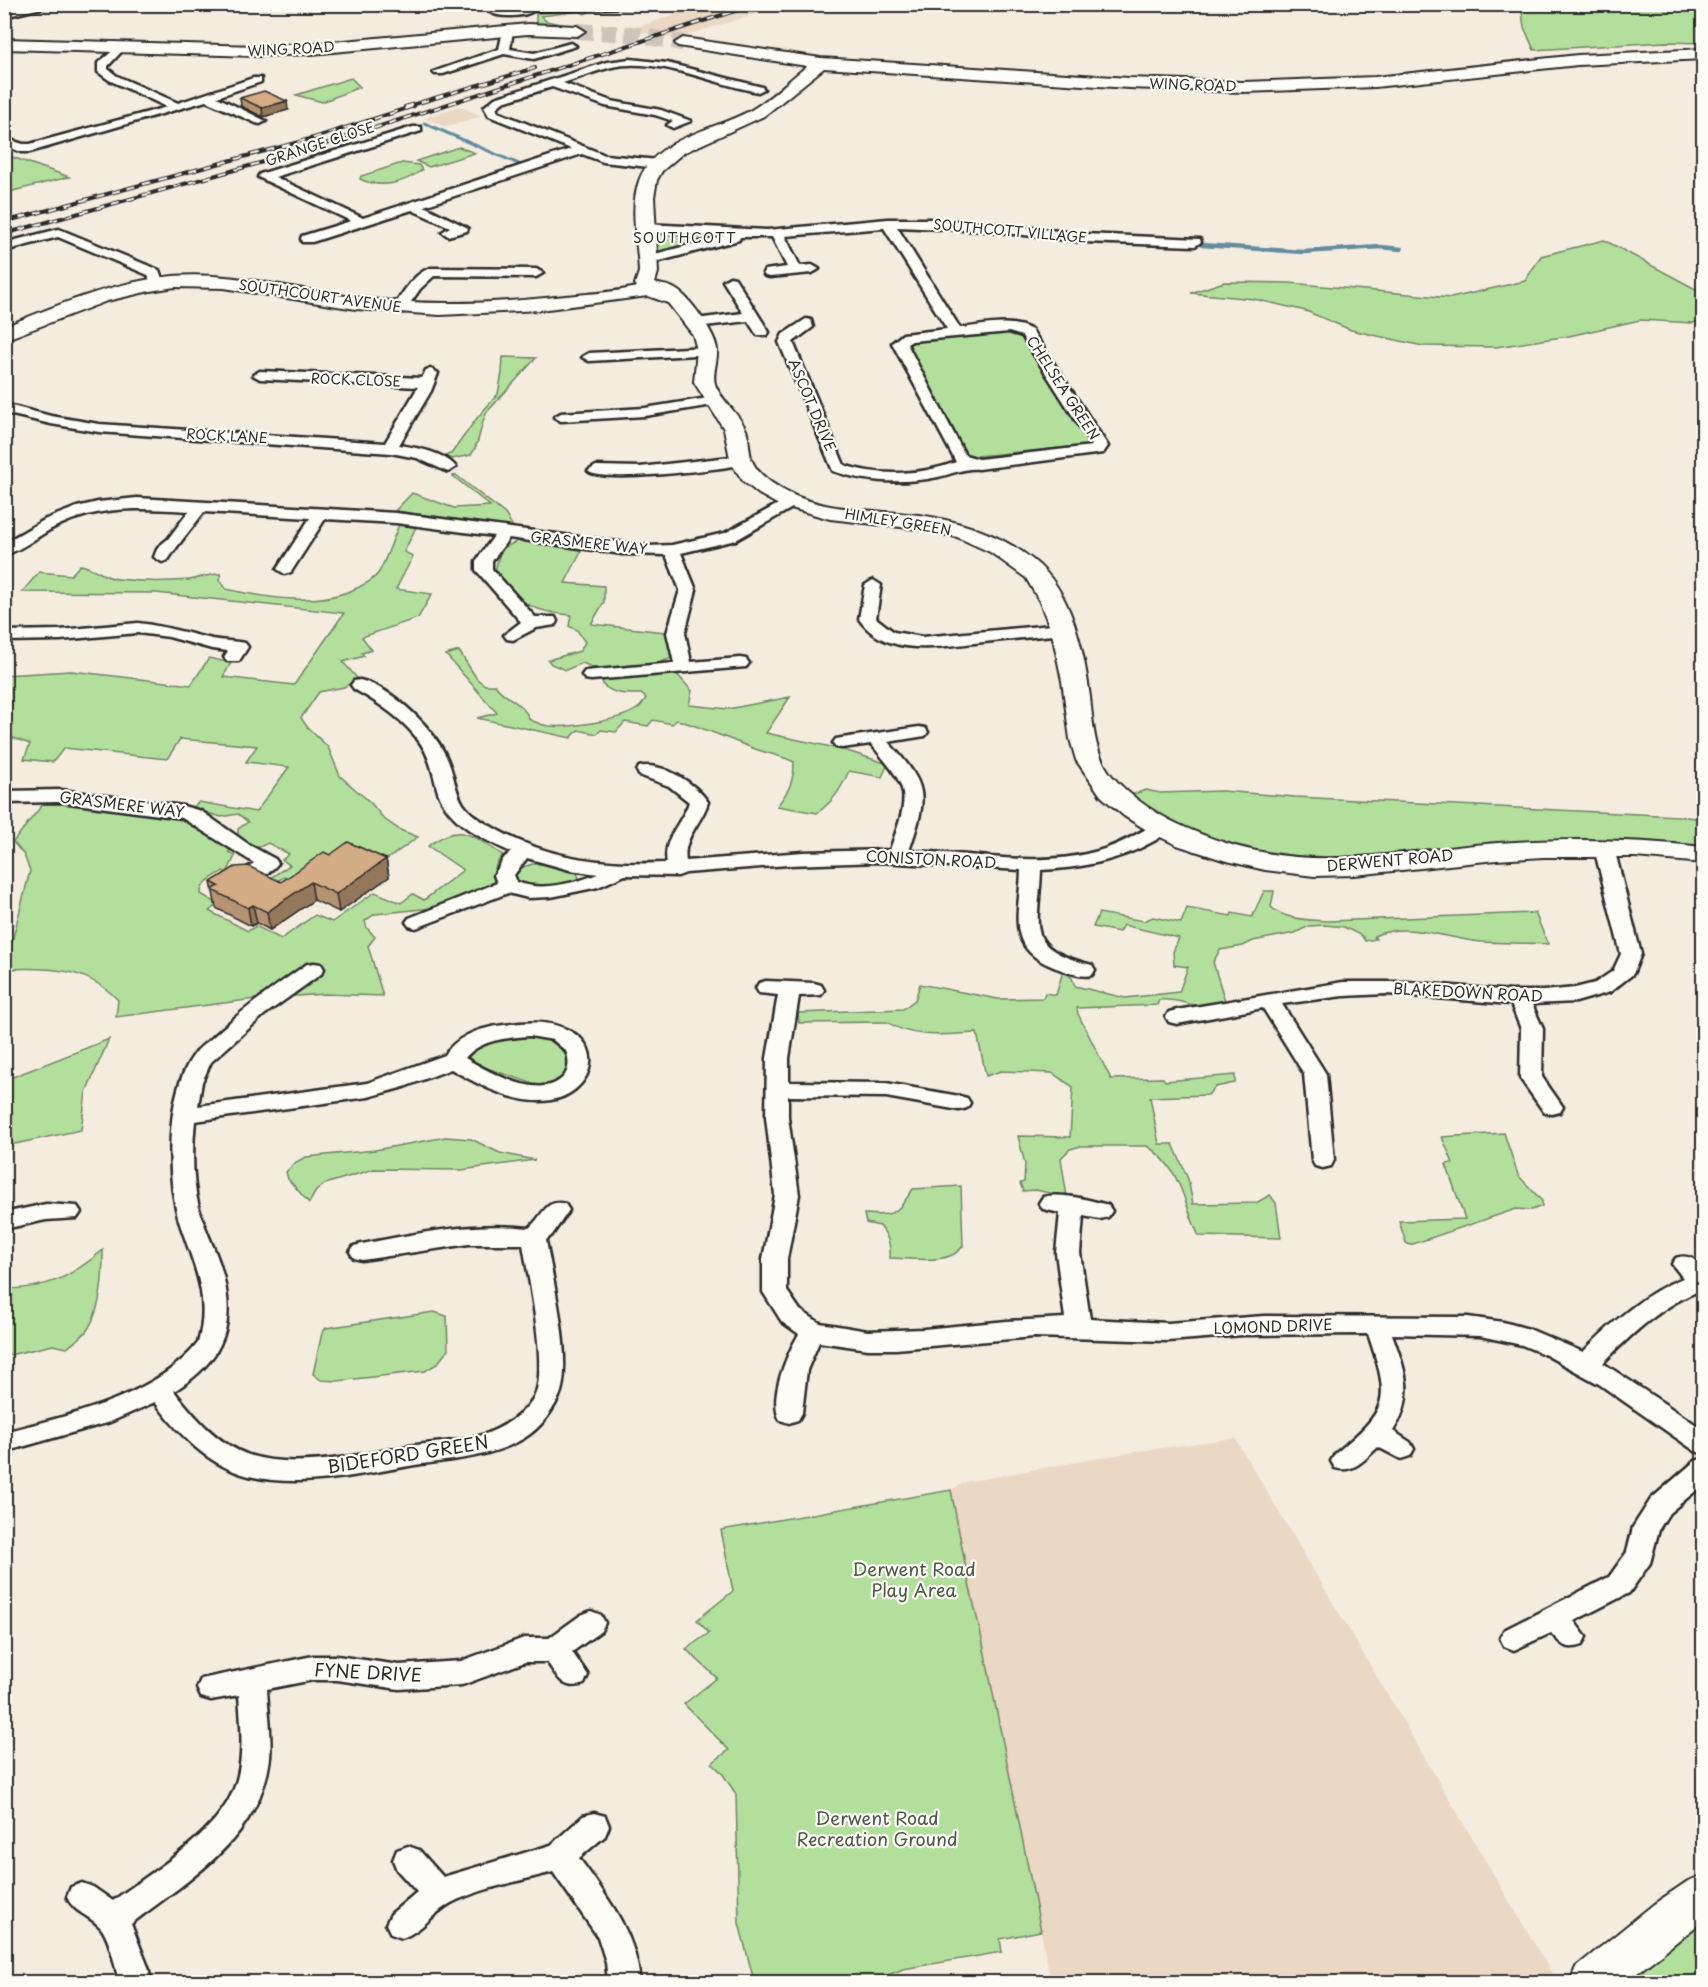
<svg xmlns="http://www.w3.org/2000/svg" width="1708" height="1987" font-family="'Playpen Sans',sans-serif">
	<style>
		.built { fill: #ebd8c4 }
		.green { fill: #b3df9d; stroke: #6f8564; stroke-width: 1.5 }
		.lines { fill: none; stroke-linecap: round; stroke-linejoin: round }
		.stream-far1 { stroke: #648c9f; stroke-width: 3 }
		.stream { stroke: #648c9f; stroke-width: 4.5 }
		.secondary-tunnel { stroke: #cdc5bc; stroke-width: 16; stroke-dasharray: 16 8; stroke-linecap: butt }
		.street-casing { stroke: #2b2b2b; stroke-width: 5 }
		.secondary-casing { stroke: #2b2b2b; stroke-width: 4 }
		.street { fill: #fdfcf7; fill-rule: evenodd }
		.secondary { fill: #fdfcf7; fill-rule: evenodd }
		.rail-casing { stroke: #2b2b2b; stroke-width: 4 }
		.rail { stroke: #fdfcf7; stroke-width: 2; stroke-dasharray: 8; stroke-linecap: butt }
		.wall { fill: #b59372; stroke: #2b2b2b; stroke-width: 1.5 }
		.shaded-wall { fill: #94785c; stroke: #2b2b2b; stroke-width: 1.5 }
		.building { fill: #d3ab84; stroke: #2b2b2b; stroke-width: 1.5 }
		.labels { text-anchor: middle; stroke-width: 4.5; stroke-linejoin: round; paint-order: stroke }
		.far-street-label { font-size: 14px; fill: #2b2b2b; stroke: #fdfcf7 }
		.far-neighbourhood-label { font-size: 14px; letter-spacing: 1.5px; fill: #2b2b2b; stroke: #fdfcf7 }
		.street-label { font-size: 15px; fill: #2b2b2b; stroke: #fdfcf7 }
		.near-street-label { font-size: 18px; fill: #2b2b2b; stroke: #fdfcf7 }
		.near-park-label { font-size: 18px; fill: #4d5848; stroke: #fdfcf7 }
	</style>
	<rect width="100%" height="100%" fill="#f5ece0"/>
	<filter id="ink" filterUnits="userSpaceOnUse"><feTurbulence type="fractalNoise" baseFrequency=".0167" numOctaves="2"/><feDisplacementMap in="SourceGraphic" scale="12" xChannelSelector="R" yChannelSelector="G"/><feConvolveMatrix kernelMatrix="1 2 1 2 8 2 1 2 1" color-interpolation-filters="sRGB"/></filter>
	<g filter="url(#ink)">
		<!-- built -->
		<path class="built" d="M704,5H786L674,39L640,32H622Z
			M459,106L482,116L445,127L425,118Z
			M1235,1438L1392,1702L1557,1982H1051L982,1639L968,1579L951,1490L965,1482L1138,1451Z"/>
		<!-- green -->
		<path class="green" d="M1521,5H1703V43L1665,42L1534,50L1524,27Z
			M585,8L590,11L585,14L579,11L541,16L546,21L571,26L570,29L536,25V15L538,12Z
			M351,78L360,87L322,102L296,95Z
			M459,147L475,153L429,167L416,161Z
			M5,155L12,157L69,177L5,193Z
			M402,163L419,165L422,170C403,184 381,189 360,179L361,176Z
			M667,231L718,233L724,236L658,255V234Z
			M1604,240L1703,293V320L1693,323L1640,320L1569,336L1496,347L1423,346L1351,330L1306,311L1254,299L1191,293L1224,282L1290,283L1451,298L1525,281L1541,256Z
			M1011,331L1021,333L1093,445L1086,450L1083,446L977,456L979,460L968,457L905,344L907,342Z
			M503,357L536,358L487,412C479,426 481,442 471,455L452,459L441,456L451,454L477,418L498,394L502,373Z
			M456,475L505,514L513,527L395,511L412,493L454,508L490,506L453,476Z
			M399,525L416,527L404,552L413,556L396,589L432,594L418,618L362,637L372,650L362,653L364,656L343,662L358,679L344,687L319,692L301,718L308,728L328,747L340,776L371,803L384,819L400,830L418,837L383,862L296,883L284,877L277,881L270,878L290,865L282,860L289,854L268,843L255,849L238,839V829L248,822L238,814L221,817L192,808L199,802L256,812L289,767L246,762L257,746L180,739L167,759L64,748L53,762L24,759L30,744L5,735L4,675L71,671L191,685L209,658L231,663L223,677L294,685L344,613L156,593L22,592L39,572L71,575L80,565C95,567 103,578 118,579C141,582 166,582 189,580C199,579 211,573 221,574L219,580L226,589C268,598 318,607 357,588C365,584 374,580 379,572C387,558 392,540 399,525Z
			M520,540L582,550L565,583L604,586V602L591,624L674,633L672,658L658,663L600,670L582,663L566,670L551,664L548,660L580,651L585,642L577,630L569,626L571,615C526,611 523,603 495,570L501,549Z
			M459,651L477,679L485,685H495C505,700 522,700 530,720C536,722 542,725 548,726C569,728 619,721 637,709C641,707 643,703 646,698L641,694C627,694 614,695 603,685L602,677L675,672L692,691L689,705L728,709L790,697L766,733L841,749L888,764L882,777L849,771C841,789 833,802 817,813L777,806C789,791 794,781 794,762C782,756 770,754 758,750C730,740 705,728 677,720L672,724L653,720L648,726L625,722L616,732L601,730L597,734L578,730L571,738L477,718L497,713L446,655Z
			M1146,790L1160,793L1222,791L1295,797L1678,816L1703,819V847L1667,843L1509,842L1408,853L1372,860L1292,859L1216,841L1173,825L1128,796Z
			M46,800L68,801L189,820L230,849L229,852L235,856L227,873L223,871C215,877 200,882 201,894L218,904L209,911L248,931L256,926L281,939L315,915L332,922L375,892L401,903L413,894L424,900L463,870L428,846C463,821 471,836 503,855C495,864 491,872 497,884L432,908L375,914L365,921L367,928L375,937L368,946L383,996L325,994L255,999L116,1017L118,1000C87,967 47,967 5,969L30,871L24,855L13,842Z
			M532,864H542L577,873L579,878C569,887 532,889 518,886L512,871Z
			M1264,891H1274L1271,907C1284,920 1311,920 1328,921L1535,913L1548,944C1525,943 1503,943 1481,942C1446,939 1409,921 1374,936L1376,939L1365,941L1362,936L1344,927L1325,925L1309,926L1295,933L1253,941L1243,946L1220,950L1213,962L1225,1001C1193,1013 1187,998 1159,1000L1157,1005L1077,1008L1078,1014L1111,1079L1163,1078L1165,1081L1235,1075V1083L1215,1087L1208,1095L1150,1097L1159,1144H1173L1188,1179L1193,1204L1256,1203L1270,1195L1276,1203L1281,1238L1199,1236C1183,1203 1182,1168 1147,1146H1081L1070,1149L1061,1158L1067,1197L1036,1190L1023,1191L1020,1183L1024,1182L1025,1164L1018,1136L1070,1137L1073,1087L1052,1073L1001,1071L986,1076L977,1033C947,1034 914,1040 887,1022L799,1023L798,1013L903,1009L915,1000L920,984L998,999L1043,998L1045,993L1056,995L1063,971L1072,978L1075,986L1125,998L1179,992L1188,967L1174,965L1173,952L1179,938L1123,925L1119,932L1093,927L1099,913L1144,921L1153,917L1181,923L1187,908L1231,916L1232,913L1252,917Z
			M524,1036C545,1037 557,1042 569,1058L567,1074L555,1083L537,1085L472,1063L467,1056C481,1039 504,1039 524,1036Z
			M109,1039L86,1092L81,1130L5,1146V1080Z
			M1504,1133L1518,1175L1542,1201V1206L1532,1210L1516,1209L1410,1245L1406,1243L1399,1221L1465,1219L1446,1164L1453,1163L1442,1137Z
			M446,1137L471,1139L500,1153L535,1160L461,1170L374,1169L325,1184L316,1191L309,1203L288,1179L286,1172L296,1162L306,1157L375,1150Z
			M961,1186L963,1246C950,1266 912,1258 890,1258C891,1245 888,1236 880,1226L866,1223L864,1214C896,1216 895,1215 913,1189Z
			M103,1250C103,1275 102,1307 88,1329C83,1337 74,1342 67,1348L53,1345L5,1356V1289C47,1289 71,1277 103,1250Z
			M434,1312L447,1316L448,1350L437,1364L425,1371L337,1381L321,1380L313,1374L322,1333L326,1328Z
			M951,1490L968,1579L982,1639L1041,1931L1000,1939L1002,1952L903,1969L873,1981H754L739,1923L736,1794L722,1773L712,1763L729,1750L684,1704L717,1678L686,1649L709,1633L697,1620L733,1591L721,1530Z
			M1703,1917V1982H1621Z"/>
		<g class="lines">
			<!-- stream-far1 -->
			<path class="stream-far1" d="M424,123L521,165"/>
			<!-- stream -->
			<path class="stream" d="M1202,245L1303,252L1380,247L1401,249"/>
			<!-- secondary-tunnel -->
			<path class="secondary-tunnel" d="M577,31L631,34L683,43"/>
			<defs>
				<path id="street" d="M35,4H58L4,17V11Z
					M293,4H314L309,7Z
					M636,4L631,7L533,11C525,17 498,18 490,12C500,5 518,10 529,5Z
					M508,28L513,31L510,49L534,53L571,43L576,46L534,59L504,54L443,74H435L433,72L499,49L503,31Z
					M120,45L125,48L108,66V69L117,76L178,103L253,78H261V82L217,97L266,121L260,124L256,123L206,101L30,152H21L4,145V138L23,144H30L167,107L109,80L98,72V63Z
					M630,59L667,63L762,87L764,89L758,92C712,84 659,57 612,67C595,71 579,78 563,83L611,101L661,110L691,121L673,128L667,125L673,121L655,115L605,106L552,87L503,102L496,108L498,112L605,155L658,160L664,164L658,168L603,162L582,154L424,206L468,228L467,231L448,236L442,232L450,227L412,210L312,242H302L301,239L302,236L351,221L258,177L260,174L413,127H421V131L275,177L363,218L571,149L489,116L484,107L495,98L607,62Z
					M888,219H928L989,223L1084,234L1200,239L1201,242L1195,246L1084,242L989,231L897,227L960,328C983,326 1011,318 1032,330L1108,446L1103,453L979,469C965,467 952,474 938,477C903,484 867,483 833,471L779,342L783,334L806,319L811,320L813,327L793,342L844,465C879,477 922,475 956,462L892,343L903,334L947,329L884,228L785,236L800,266L812,265L819,269L812,273L770,277L765,276L763,273L765,270L787,267L772,237H740L739,240L660,261L655,260L653,257L655,254L724,236L645,232L639,228L645,224L767,230ZM1009,332L1022,336L1092,446L979,459L965,455L907,344L912,341Z
					M59,229L159,270L164,284L162,287H152L148,275L58,237L4,251V243Z
					M431,268L536,269L543,273L536,277L434,276L420,289L404,312H394L392,309C402,295 413,273 431,268Z
					M730,277L735,278L769,332L767,335H757L748,321L696,327L689,323L696,319L743,313L723,281Z
					M708,347L715,351L713,354L589,361L582,357L589,353Z
					M431,369L438,373L431,391L399,445C418,448 443,452 456,467L448,472L417,458L391,453L99,432L51,424L4,413V404L51,416L99,424L385,443L418,387L260,379L253,375L260,371L422,378L426,370Z
					M714,397L719,398L721,401L719,404L645,416L561,421L554,417L561,413L645,408Z
					M739,456L747,461L744,464C723,469 599,484 588,471L596,466L640,467Z
					M793,496L799,498L801,501L799,504L736,540L681,553L696,590L685,633L691,662L740,658L746,659L749,663L746,667L591,680L585,679L582,675L585,671L674,663L667,633L680,590L666,555L622,554L509,538L492,561V569L535,617H555L557,621L555,625L536,628L513,640L507,639L504,635L521,622L476,570V561L494,536L396,523L325,519L291,572L285,574L277,569L310,518L204,512C192,528 178,544 168,560L162,562L154,557L158,547L168,539L189,511C143,508 100,505 57,526C40,534 23,550 4,555V543L46,519L77,507L98,502L137,498L396,513L649,546L672,545L725,533Z
					M873,580L881,585L876,618L894,632L922,637L1062,624L1068,625L1071,629L1068,633L1062,634C1036,637 1010,639 984,642C942,646 887,659 859,619L865,585Z
					M138,623C164,626 187,633 212,639C223,641 234,641 245,643L248,647L239,661H227L224,657L228,651L212,649L169,637L138,633L60,640L4,641V631L60,630Z
					M360,680C393,688 436,730 448,761C454,775 455,791 463,804C471,816 487,824 499,831C552,860 607,865 667,863C662,838 682,824 689,802L669,786L639,775L637,771L639,767C662,761 696,784 708,802C702,823 682,838 686,861L803,852L890,850C910,792 911,791 871,744L842,748L836,747L833,743L836,739L842,738L919,727L925,728L928,732L925,736L888,742C929,786 928,795 909,851C971,852 1037,869 1098,851C1119,845 1138,834 1156,823H1170L1173,827C1168,833 1161,837 1154,841C1118,861 1081,868 1041,870C1039,929 1022,947 1092,965L1095,970L1092,975C1081,978 1068,972 1056,968C1003,948 1020,914 1021,870L880,862L788,865L686,873L678,876L625,875L598,887L551,897L528,898L508,893L416,928L409,926L406,922L409,918L497,883L494,875L504,858L511,852C482,839 449,823 438,792C433,775 431,759 421,744C405,720 379,703 354,689L351,685L354,681ZM527,858L570,870L598,874C575,883 541,892 517,882L514,875Z
					M61,790L183,806L201,811L251,846L275,859L278,863C270,874 250,886 237,882L234,878L254,863L182,818L61,802L4,803V791Z
					M1604,842L1611,844L1614,848L1641,954L1633,974L1610,992L1576,1002L1532,1004L1543,1029L1542,1077L1563,1107L1560,1112L1552,1114L1544,1112L1520,1078L1521,1029L1511,1004L1386,994L1343,996L1282,1004L1326,1074L1334,1160L1331,1166L1323,1168L1315,1166L1312,1160L1304,1074L1263,1008L1177,1024L1169,1022L1166,1017L1169,1012L1177,1010L1343,982H1408L1511,991H1544L1575,988L1595,983L1613,971L1621,954L1594,848L1597,844Z
					M314,963L321,964L324,969L321,974L264,1015L211,1062L202,1082L198,1106L367,1083L445,1055C457,1035 481,1028 504,1025C525,1022 548,1020 568,1030C608,1049 589,1094 551,1100C518,1106 479,1085 451,1069L404,1087L368,1097L195,1121C192,1150 192,1180 199,1208C204,1228 214,1246 220,1265C238,1322 225,1360 174,1391C195,1417 217,1444 249,1455C298,1471 366,1453 416,1445C440,1442 465,1441 488,1433C505,1426 524,1414 534,1397C549,1371 528,1277 523,1244H469L362,1260L354,1258L350,1252L354,1246L362,1244C418,1233 473,1222 529,1228C543,1217 545,1198 565,1204L569,1210L552,1235L546,1240C552,1277 574,1364 559,1397C550,1416 536,1433 517,1442C485,1458 450,1460 415,1465C361,1474 303,1489 249,1476C207,1465 180,1435 155,1402L110,1422L4,1452V1432C68,1416 155,1397 198,1343C211,1297 194,1266 180,1224C166,1179 165,1095 193,1056C198,1048 206,1043 213,1037C242,1010 274,987 307,964ZM530,1036L553,1040L566,1051C570,1061 570,1073 560,1080C537,1099 487,1071 465,1058C481,1039 507,1038 530,1036Z
					M766,981L814,983L821,985L824,990L821,995L799,996L789,1058V1082L886,1083L959,1096L967,1098L970,1103L967,1108L959,1110L886,1097L788,1096V1117L799,1195L787,1259V1291L800,1310L820,1323L868,1331L924,1329L1007,1321L1065,1318L1056,1253L1060,1213L1043,1209L1039,1203L1043,1197C1061,1192 1090,1200 1108,1205L1112,1211L1108,1217L1100,1219L1083,1216L1080,1253L1090,1319L1168,1323L1264,1316L1468,1317L1503,1322L1529,1329L1583,1352C1613,1322 1644,1293 1683,1278L1672,1264L1676,1258C1689,1254 1694,1259 1704,1268V1289C1663,1304 1633,1333 1603,1363L1704,1430V1454L1695,1451L1599,1384L1546,1355L1522,1345L1480,1336L1392,1334C1405,1370 1416,1396 1393,1431L1410,1442L1414,1449L1410,1456L1401,1459L1378,1447C1365,1459 1353,1474 1335,1468L1331,1461L1335,1454C1389,1408 1391,1402 1368,1334L1243,1335L1168,1341L1034,1337L896,1349H868L819,1342L807,1370L802,1413L798,1420L789,1423L780,1420C768,1398 787,1354 799,1334L782,1322L763,1292V1259L775,1195L766,1117L767,1058L778,995L759,993L756,988L759,983Z
					M46,1204L77,1206L81,1212L77,1218L46,1220L4,1229V1213Z
					M1704,1458V1484L1669,1513L1659,1529L1650,1563L1629,1593L1574,1621L1586,1637L1582,1645C1566,1651 1561,1644 1551,1633L1514,1650L1504,1646L1500,1638L1504,1630L1609,1577L1627,1552L1633,1527L1651,1499L1695,1461Z
					M591,1611L601,1615L605,1623L601,1631L572,1652L588,1675L584,1684C563,1691 558,1677 547,1662H525L462,1685L399,1689L337,1680H313L267,1689C268,1712 272,1735 270,1758C260,1839 189,1879 131,1924L148,1967L151,1982H119C116,1969 110,1939 101,1928C90,1915 74,1913 67,1897L71,1887L82,1883L93,1887L113,1901C152,1871 218,1835 235,1786C245,1757 241,1725 239,1695L211,1700L201,1697L197,1688L201,1679L313,1656H337L399,1665L461,1661L524,1638H549L581,1615Z
					M594,1813L605,1816L609,1826L605,1836L579,1858C607,1897 636,1933 640,1982H608L606,1962L598,1937L553,1872C521,1881 480,1888 451,1903C433,1913 422,1931 402,1938L391,1934L386,1924L391,1914L417,1892L397,1870L393,1860L397,1850L408,1846L419,1850L443,1877L551,1845L583,1816Z"/>
				<path id="secondary" d="M528,24L577,26L585,31L577,36L528,34L311,54L258,56L4,49V39L258,46L311,44Z
					M683,38L821,58L1129,78L1243,82L1375,77L1578,55L1704,49V59L1578,65L1375,87L1243,92L1129,88L824,68L764,116L683,153L662,171L657,180L654,197L658,272L655,283C661,285 669,285 675,289C689,296 716,334 717,350C718,360 712,374 715,384C721,401 739,413 746,430C750,440 748,453 753,463C757,471 765,478 772,483C813,513 871,509 919,515C959,521 1001,534 1033,560C1072,590 1084,651 1090,697C1093,724 1094,754 1112,776C1133,800 1162,818 1191,830C1301,878 1385,852 1497,843C1566,838 1635,839 1704,847V863L1635,857H1543L1496,860L1355,875L1314,876L1265,870L1223,860L1177,845L1150,832L1124,816L1101,796L1076,760L1070,739L1062,681L1052,633L1040,602L1026,578L990,552L957,537L918,529L830,519L777,504L759,494L743,481L731,463L724,429L694,382L697,350L693,335L668,303L648,296L540,310L440,315L356,309L224,288L175,287L150,291L107,301L4,340V327C59,304 114,282 173,276C233,271 294,290 353,297C421,306 489,304 556,297C583,294 611,293 637,287L635,284L639,272C638,243 629,209 639,181C655,136 718,130 753,109C773,97 789,80 807,66L678,46L675,43Z
					M1704,1875V1920L1626,1982H1570L1576,1967L1654,1904L1688,1881Z"/>
			</defs>
			<!-- street casing -->
			<use href="#street" class="street-casing"/>
			<!-- secondary casing -->
			<use href="#secondary" class="secondary-casing"/>
			<!-- street -->
			<use href="#street" class="street"/>
			<!-- secondary -->
			<use href="#secondary" class="secondary"/>
			<defs>
				<path id="rail" d="M405,107L535,68
					M4,222L317,137L414,106
					M4,234L310,149L756,4"/>
			</defs>
			<!-- rail casing -->
			<use href="#rail" class="rail-casing"/>
			<!-- rail -->
			<use href="#rail" class="rail"/>
		</g>
		<!-- wall -->
		<path class="wall" d="M240,98L288,110L263,117L241,106Z
			M330,855L386,859L389,877L339,912L314,900L270,930L257,923L251,926L216,908L211,882H281Z"/>
		<!-- shaded-wall -->
		<path class="shaded-wall" d="M287,101L288,110L263,117L262,108Z
			M386,859L389,877L339,912L336,894Z
			M311,882L314,900L270,930L267,912Z
			M253,905L257,923L251,926L248,908Z"/>
		<!-- building -->
		<path class="building" d="M264,91L287,101L262,108L240,98Z
			M348,842L386,859L336,894L311,882L267,912L253,905L248,908L212,890L219,886L211,882L235,867L248,866L281,882L324,852L330,855Z"/>
	</g>
	<g class="labels">
		<!-- far-street labels -->
		<g class="far-street-label">
			<text transform="translate(291 49) rotate(-3)" y="5">WING ROAD</text>
			<text transform="translate(1193 85) rotate(2)" y="5">WING ROAD</text>
			<text transform="translate(320 144) rotate(-18)" y="5">GRANGE CLOSE</text>
			<text transform="translate(1010 231) rotate(5)" y="5">SOUTHCOTT VILLAGE</text>
			<text transform="translate(320 296) rotate(8)" y="5">SOUTHCOURT AVENUE</text>
			<text transform="translate(356 380) rotate(2)" y="5">ROCK CLOSE</text>
			<text transform="translate(1063 388) rotate(57)" y="5">CHELSEA GREEN</text>
			<text transform="translate(812 405) rotate(67)" y="5">ASCOT DRIVE</text>
			<text transform="translate(227 436) rotate(3)" y="5">ROCK LANE</text>
			<text transform="translate(898 522) rotate(9)" y="5">HIMLEY GREEN</text>
			<text transform="translate(589 543) rotate(6)" y="5">GRASMERE WAY</text>
		</g>
		<!-- far-neighbourhood labels -->
		<g class="far-neighbourhood-label">
			<text x="685" y="243">SOUTHCOTT</text>
		</g>
		<!-- street labels -->
		<g class="street-label">
			<text transform="translate(122 805) rotate(7)" y="5">GRASMERE WAY</text>
			<text transform="translate(931 860) rotate(3)" y="5">CONISTON ROAD</text>
			<text transform="translate(1390 861) rotate(-5)" y="5">DERWENT ROAD</text>
			<text transform="translate(1468 993) rotate(3)" y="5">BLAKEDOWN ROAD</text>
			<text transform="translate(1273 1327) rotate(-2)" y="5">LOMOND DRIVE</text>
		</g>
		<!-- near-street labels -->
		<g class="near-street-label">
			<text transform="translate(408 1455) rotate(-9)" y="6">BIDEFORD GREEN</text>
			<text transform="translate(368 1673) rotate(3)" y="6">FYNE DRIVE</text>
		</g>
		<!-- near-park labels -->
		<g class="near-park-label">
			<text x="914" y="1576">Derwent Road<tspan x="914" dy="21">Play Area</tspan></text>
			<text x="877" y="1825">Derwent Road<tspan x="877" dy="21">Recreation Ground</tspan></text>
		</g>
	</g>
	<!-- margin -->
	<rect width="1708" height="1987" fill="none" stroke="#fdfcf7" stroke-width="24"/>
	<rect x="12" y="12" width="1684" height="1963" fill="none" stroke="#2b2b2b" stroke-width="2" filter="url(#ink)"/>
</svg>
